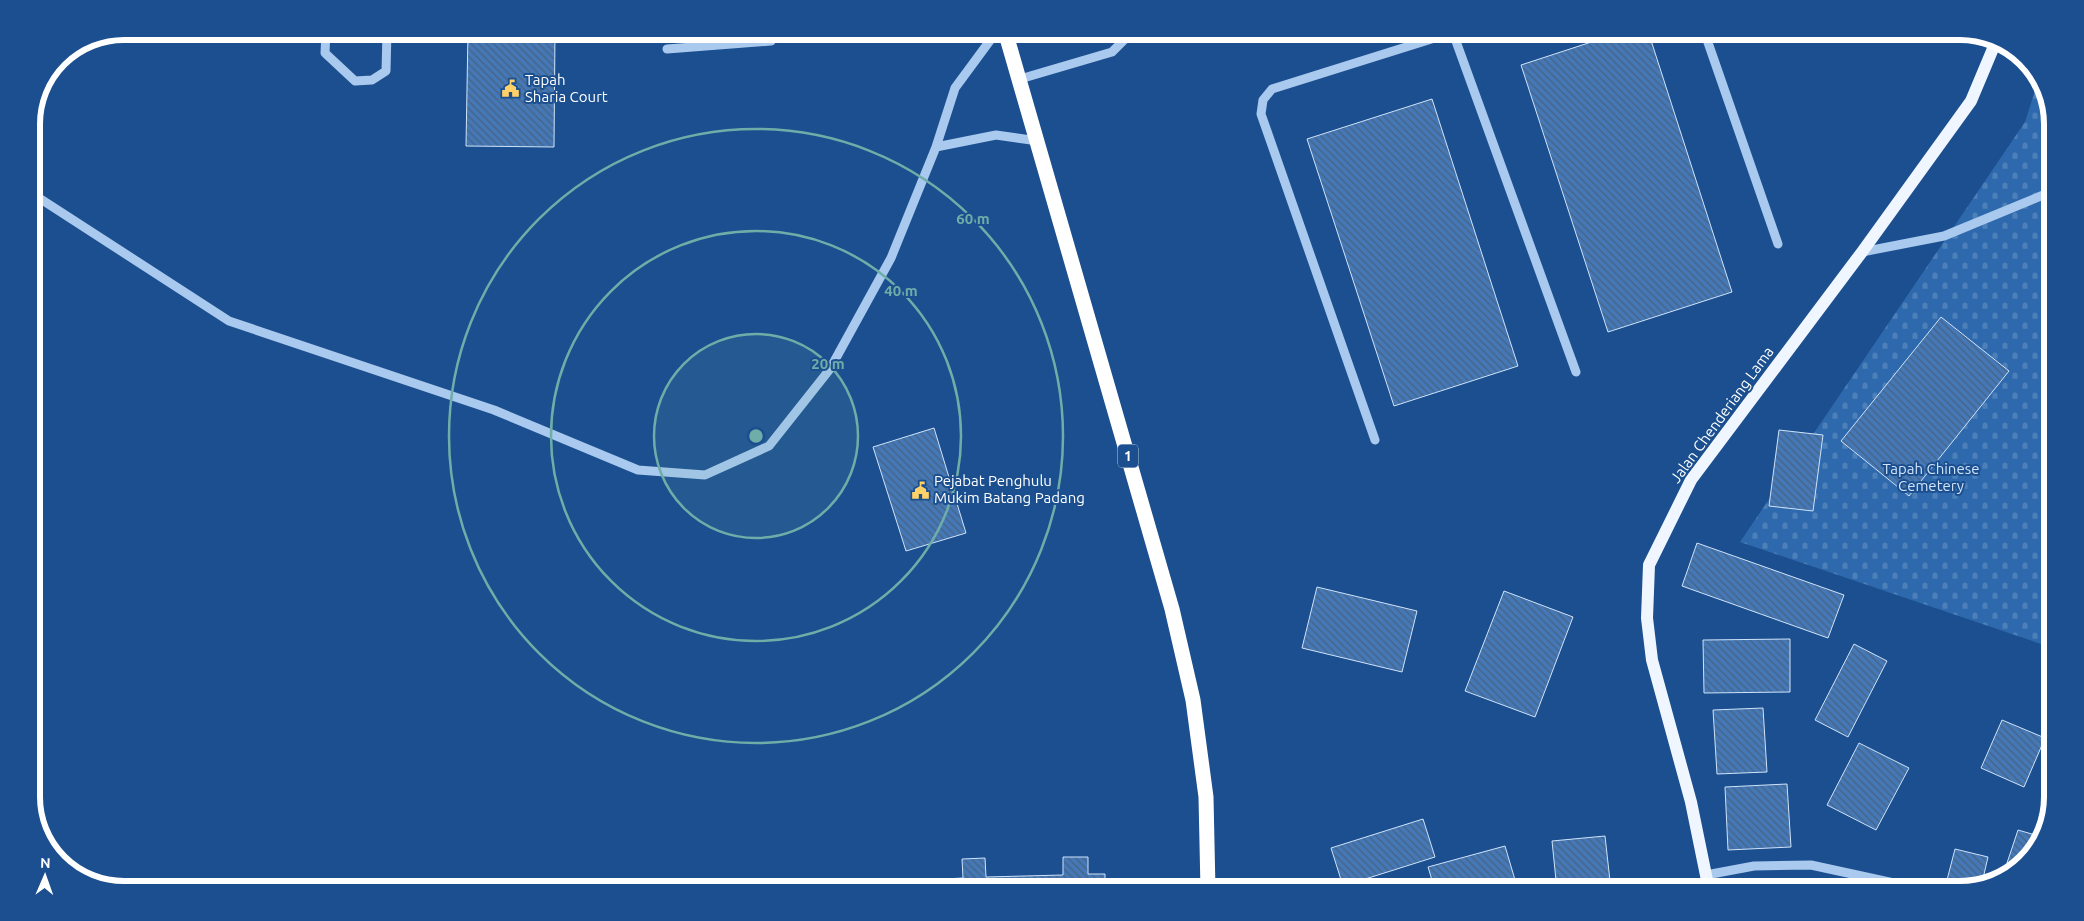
<svg xmlns="http://www.w3.org/2000/svg" width="2084" height="921" font-family="Ubuntu,sans-serif">
	<style>
		.cemetery { fill: url(#cemetery-stones) }
		.building { fill: url(#building-back-hatch); stroke: #cfe3fa }
		.lines { fill: none; stroke-linecap: round; stroke-linejoin: round }
		.minor { stroke: #a9c9ee; stroke-width: 9 }
		.major { stroke: #f0f6ff; stroke-width: 12 }
		.highway { stroke: #fff; stroke-width: 15 }
		.ring { fill: none; stroke: #6fada8; stroke-width: 2.5 }
		.labels { text-anchor: middle; stroke-width: 4; stroke-linejoin: round; paint-order: stroke }
		.shield { fill: #1b4f8f; stroke: #bbcadd; stroke-width: 1 }
		.shield-label { font-size: 14px; font-weight: bold; fill: #fff }
		.poi-label { font-size: 15px; fill: #fff; stroke: #1b4f8f; text-anchor: start }
		.street-label { font-size: 15px; fill: #fff; stroke: #1b4f8f }
		.park-label { font-size: 15px; fill: #cfe3fa; stroke: #1b4f8f }
		.rim { fill: none; stroke: #fff; stroke-width: 6 }
		.centre { fill: #6fada8; stroke: #1b4f8f; stroke-width: 2.5 }
		.ring-label { font-size: 15px; text-anchor: middle; font-weight: bold; fill: #6fada8; stroke: #1b4f8f; stroke-width: 4; stroke-linejoin: round; paint-order: stroke }
	</style>
	<defs>
		<pattern id="cemetery-stones" width="16" height="16" patternUnits="userSpaceOnUse" patternTransform="scale(1.25)"><rect width="16" height="16" fill="#2e69ad"/><path d="M2 7V4a2 2 0 0 1 4 0v3zM10 15v-3a2 2 0 0 1 4 0v3z" fill="#4d80b9"/></pattern>
		<pattern id="building-back-hatch" width="6" height="6" patternUnits="userSpaceOnUse" patternTransform="scale(1.25)"><rect width="6" height="6" fill="#4478b7"/><path d="M-1 5l2 2M0 0l6 6M5-1l2 2" fill="none" stroke="#486282"/></pattern>
	</defs>
	<rect width="100%" height="100%" fill="#1b4f8f"/>
	<!-- cemetery -->
	<path class="cemetery" d="M2039,78L2053,118V648L1740,542L2025,122Z"/>
	<!-- building -->
	<path class="building" d="M468,31H555L554,147L466,146Z
		M1625,31H1648L1732,292L1608,332L1521,65Z
		M1432,99L1518,366L1394,406L1307,139Z
		M1941,317L2009,371L1909,496L1841,441Z
		M934,428L966,533L906,551L873,447Z
		M1779,430L1823,435L1813,511L1769,506Z
		M1697,543L1844,595L1828,638L1682,586Z
		M1317,587L1417,611L1402,672L1302,648Z
		M1504,591L1573,617L1535,717L1465,691Z
		M1790,639V692L1704,693L1703,640Z
		M1854,644L1887,661L1848,737L1815,720Z
		M1763,708L1767,772L1717,774L1713,710Z
		M2002,720L2045,738L2024,787L1981,768Z
		M1859,743L1909,768L1876,830L1827,805Z
		M1787,784L1791,847L1728,850L1725,787Z
		M1423,819L1435,857L1343,886L1331,848Z
		M2018,830L2042,837L2018,866L2007,863Z
		M1605,836L1611,890H1557L1552,841Z
		M1505,846L1518,890H1435L1428,867Z
		M1955,849L1988,857L1982,883L1973,886L1947,880Z
		M1063,857H1088V874H1105V890H944V879L963,878L962,859L985,858L986,877L1063,875Z"/>
	<g class="lines">
		<!-- minor -->
		<path class="minor" d="M326,31L325,53L355,81L372,80L386,71L387,31
			M997,31L955,88L936,147L996,135L1038,141
			M1704,31L1778,244
			M1453,33L1576,372
			M667,49L771,41V31
			M1020,79L1112,52L1133,31
			M31,191L36,196L229,321L494,410L638,470L705,475L769,446L830,369L891,258L936,147
			M1862,252L1944,236L2053,191
			M1375,440L1261,114L1263,100L1272,89L1457,31
			M1706,875L1754,866L1811,865L1926,890"/>
		<!-- major -->
		<path class="major" d="M1709,890L1691,802L1652,660L1647,618L1649,565L1691,480L1862,252L1971,101L1997,39"/>
		<!-- highway -->
		<path class="highway" d="M1005,31L1172,609L1193,700L1206,797L1208,890"/>
	</g>
	<!-- distance rings -->
	<circle cx="756" cy="436" r="102" fill="#6fada8" fill-opacity=".12"/>
	<g class="ring">
		<circle cx="756" cy="436" r="102"/>
		<circle cx="756" cy="436" r="205"/>
		<circle cx="756" cy="436" r="307"/>
	</g>
	<!-- icons -->
	<defs>
		<symbol id="civic-bare" viewBox="-9 -9 18 18"><path d="M-.6-6.5H3V-4.5H.6V-3L4-1V1h2V6H-6V1h2V-1L-.6-3ZM-1.2 2.5V6h2.4V2.5Z" fill="#ffd166" stroke="#1b4f8f" stroke-width="2.5" paint-order="stroke"/></symbol>
	</defs>
	<g fill-rule="evenodd">
		<use href="#civic-bare" x="498" y="76" width="25" height="25"/>
		<use href="#civic-bare" x="908" y="478" width="25" height="25"/>
	</g>
	<g class="labels">
		<!-- shield labels -->
		<rect class="shield" x="1118" y="444.5" width="20" height="23" rx="4"/>
		<g class="shield-label">
			<text x="1128" y="461">1</text>
		</g>
		<!-- poi labels -->
		<g class="poi-label">
			<text x="525" y="85">Tapah<tspan x="525" dy="17">Sharia Court</tspan></text>
			<text x="934" y="486">Pejabat Penghulu<tspan x="934" dy="17">Mukim Batang Padang</tspan></text>
		</g>
		<!-- street labels -->
		<g class="street-label">
			<text transform="translate(1722 415) rotate(-54)" y="5">Jalan Chenderiang Lama</text>
		</g>
		<!-- park labels -->
		<g class="park-label">
			<text x="1931" y="474">Tapah Chinese<tspan x="1931" dy="17">Cemetery</tspan></text>
		</g>
	</g>
	<!-- crop -->
	<path d="M0 0H2084V921H0ZM124 40H1960A84 84 0 0 1 2044 124V797A84 84 0 0 1 1960 881H124A84 84 0 0 1 40 797V124A84 84 0 0 1 124 40Z" fill="#1b4f8f" fill-rule="evenodd"/>
	<path class="rim" d="M124 40H1960A84 84 0 0 1 2044 124V797A84 84 0 0 1 1960 881H124A84 84 0 0 1 40 797V124A84 84 0 0 1 124 40Z"/>
	<circle cx="756" cy="436" r="8" class="centre"/>
	<g class="ring-label">
		<text x="973" y="224">60 m</text>
		<text x="901" y="296">40 m</text>
		<text x="828" y="369">20 m</text>
	</g>
	<!-- north arrow -->
	<g transform="translate(45 876) rotate(2)" stroke="#1b4f8f" stroke-width="4" paint-order="stroke">
	<path d="M0-4L9 19L0 12L-9 19Z" fill="#ffffff"/>
	<text y="-8" font-size="14" font-weight="bold" text-anchor="middle" fill="#ffffff">N</text>
	</g>
</svg>
